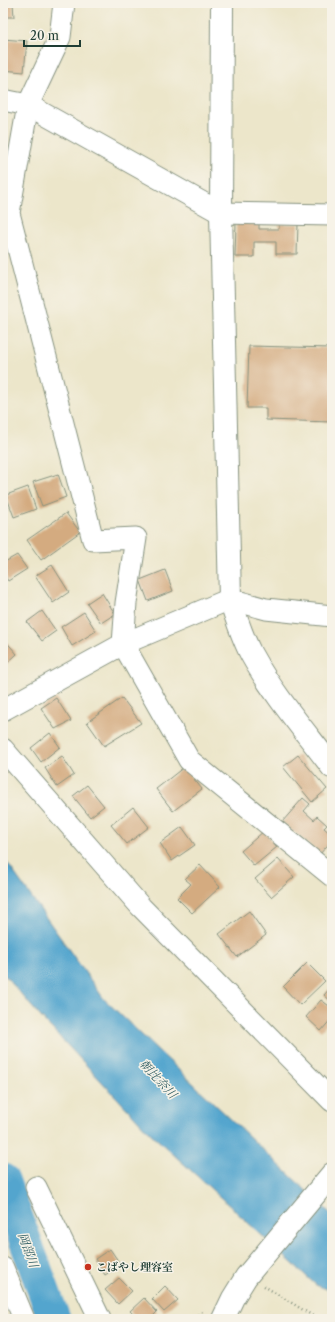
<svg xmlns="http://www.w3.org/2000/svg" width="335" height="1322" font-family="'Libre Caslon Text','Noto Serif JP',serif">
	<style>
		.water { fill: #52a5ce; stroke: #387181 }
		.lines { fill: none; stroke-linecap: round; stroke-linejoin: round }
		.river { stroke: #52a5ce; stroke-width: 33 }
		.building { fill: #d4ab80 }
		.street-casing { stroke: #86927f; stroke-width: 23 }
		.secondary-casing { stroke: #86927f; stroke-width: 24 }
		.path { stroke: #86927f; stroke-width: 2.5; stroke-dasharray: 1 3; stroke-linecap: butt }
		.street { stroke: #fff; stroke-width: 21 }
		.secondary { stroke: #fff; stroke-width: 22 }
		.poi-dot { fill: #c8321e; stroke: #f7f3e8; stroke-width: 1.5 }
		.labels { text-anchor: middle; stroke-width: 3; stroke-linejoin: round; paint-order: stroke }
		.poi-label { font-size: 11px; font-weight: bold; fill: #1f3d34; stroke: #f7f3e8; text-anchor: start }
		.water-label { font-size: 12px; font-style: italic; fill: #2e5c62; stroke: #f7f3e8 }
	</style>
	<rect width="100%" height="100%" fill="#f7f3e8"/>
	<filter id="ink" filterUnits="userSpaceOnUse"><feTurbulence type="fractalNoise" baseFrequency=".025" numOctaves="2"/><feDisplacementMap in="SourceGraphic" scale="8" xChannelSelector="R" yChannelSelector="G"/><feConvolveMatrix kernelMatrix="1 2 1 2 8 2 1 2 1" color-interpolation-filters="sRGB"/></filter>
	<filter id="wash" filterUnits="userSpaceOnUse"><feTurbulence type="fractalNoise" baseFrequency=".012" numOctaves="4" result="noise"/><feDisplacementMap in="SourceGraphic" scale="16" xChannelSelector="R" yChannelSelector="G"/><feGaussianBlur stdDeviation="0.9" result="paint"/><feColorMatrix in="noise" values="0 0 0 0 0 0 0 0 0 0 0 0 0 0 0 0 0 1.4 0 .05"/><feComposite in="paint" operator="in"/></filter>
	<g filter="url(#wash)">
		<rect width="100%" height="100%" fill="#ece6ca"/>
		<!-- water -->
		<path class="water" d="M3,857L104,999L332,1215V1291L316,1285L149,1132L39,1015L3,973Z"/>
		<g class="lines">
			<!-- river -->
			<path class="river" d="M3,1180L54,1319"/>
		</g>
		<g id="blocks">
			<!-- building -->
			<path class="building" d="M3,3H13L14,17H3Z
				M3,39L27,41L24,72L3,70Z
				M236,223L259,224V229H279V224H298L297,254H276V242H254V257H235Z
				M249,346L332,348V422L266,420V408H247Z
				M58,474L66,497L42,506L33,482Z
				M28,487L36,509L14,517L6,495Z
				M66,513L80,532L41,560L27,540Z
				M17,555L27,569L8,581L3,573V563Z
				M52,565L69,592L53,603L35,576Z
				M165,570L173,591L148,601L140,580Z
				M102,593L115,614L101,623L87,603Z
				M42,611L56,631L42,641L27,622Z
				M84,612L96,631L72,646L61,627Z
				M3,638L17,654L3,667Z
				M56,698L71,721L55,729L41,708Z
				M122,698L141,723L104,746L87,722Z
				M50,733L60,747L41,762L31,748Z
				M298,755L327,789L312,802L283,767Z
				M62,756L74,775L57,787L45,768Z
				M184,767L202,789L173,811L156,789Z
				M87,785L104,806L90,817L73,796Z
				M303,798L310,804L304,811L314,820L317,816L327,825L324,828L332,835V840L320,854L282,822Z
				M133,807L149,827L127,844L111,825Z
				M182,827L195,845L172,861L160,843Z
				M264,831L277,847L254,866L241,851Z
				M278,859L294,877L271,897L255,879Z
				M200,865L220,887L192,913L177,898L191,884L185,879Z
				M249,911L266,935L237,957L219,934Z
				M307,963L325,981L300,1005L283,987Z
				M332,986V1002L324,995Z
				M321,1000L332,1008V1018L321,1031L306,1017Z
				M110,1249L121,1265L105,1275L95,1259Z
				M119,1278L132,1291L118,1304L105,1290Z
				M165,1286L178,1300L164,1312L152,1299Z
				M144,1298L157,1312L150,1319H138L130,1311Z"/>
		</g>
	</g>
	<g filter="url(#ink)">
		<use href="#blocks" fill-opacity="0" stroke="#86927f" stroke-width="1"/>
		<g class="lines">
			<defs>
				<path id="street" d="M64,3L60,37L28,105L9,213L93,540L136,538L126,603L123,644L189,760L332,876
					M3,100L28,105L221,213L332,215
					M3,710L123,644L230,599L266,609L332,616
					M3,749L141,907L332,1101
					M36,1187L100,1319
					M3,1268L24,1319"/>
				<path id="secondary" d="M222,3L221,213L230,599C236,618 242,637 251,654C273,694 304,730 332,767
					M223,1319L233,1298L246,1277L332,1174"/>
			</defs>
			<!-- street casing -->
			<use href="#street" class="street-casing"/>
			<!-- secondary casing -->
			<use href="#secondary" class="secondary-casing"/>
			<!-- path -->
			<path class="path" d="M264,1286L318,1319
				M191,1319L204,1311"/>
			<!-- street -->
			<use href="#street" class="street"/>
			<!-- secondary -->
			<use href="#secondary" class="secondary"/>
		</g>
	</g>
	<!-- markers -->
	<circle class="poi-dot" cx="88" cy="1267" r="4"/>
	<g class="labels">
		<!-- poi labels -->
		<g class="poi-label">
			<text x="96" y="1271">こばやし理容室</text>
		</g>
		<!-- water labels -->
		<g class="water-label">
			<text transform="translate(158 1079) rotate(47)" y="4">朝比奈川</text>
			<text transform="translate(28 1250) rotate(70)" y="4">岡部川</text>
		</g>
	</g>
	<!-- margin -->
	<rect width="335" height="1322" fill="none" stroke="#f7f3e8" stroke-width="16"/>
	<!-- scale -->
	<path d="M24 40v6h56v-6" fill="none" stroke="#1f3d34" stroke-width="2"/>
	<text x="30" y="40" font-size="12" fill="#1f3d34" stroke="#f7f3e8" stroke-width="3" paint-order="stroke">20 m</text>
</svg>
